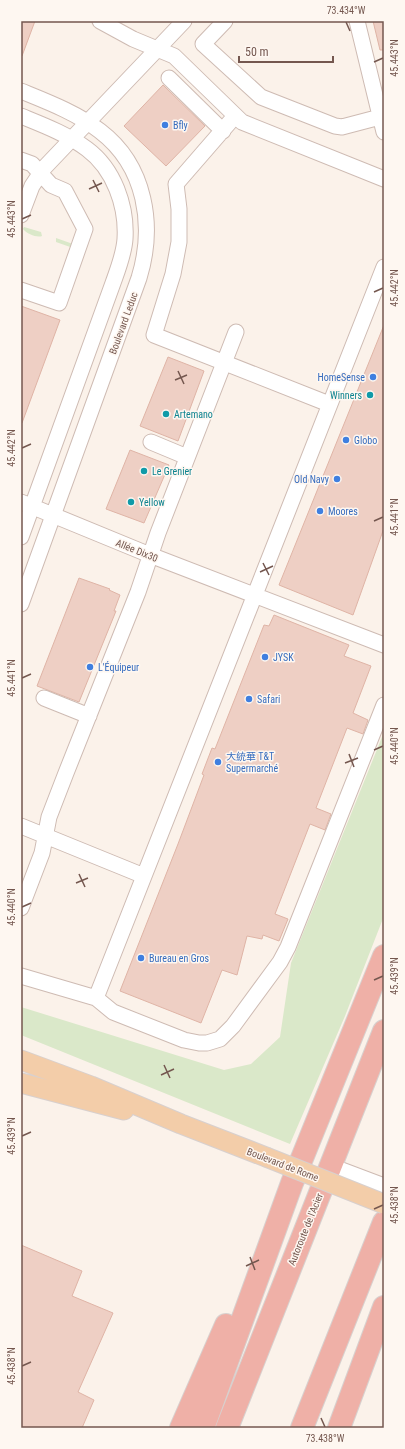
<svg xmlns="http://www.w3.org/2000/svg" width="405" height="1449" font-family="'Roboto Condensed','Noto Sans SC',sans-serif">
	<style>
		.green { fill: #dae8c9 }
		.building { fill: #eecfc4; stroke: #dfb4a6 }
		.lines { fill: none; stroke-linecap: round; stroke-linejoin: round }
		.minor-casing { stroke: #cebbb3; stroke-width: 17 }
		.major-casing { stroke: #d8d0ce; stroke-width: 21 }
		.highway-casing { stroke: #d8d0ce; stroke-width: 24 }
		.minor { stroke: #fff; stroke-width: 15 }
		.major { stroke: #f3cda9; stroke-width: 19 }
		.highway { stroke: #efb0a7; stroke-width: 22 }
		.major-bridge-casing { stroke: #d8d0ce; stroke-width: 21; stroke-linecap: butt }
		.major-bridge { stroke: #f3cda9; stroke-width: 19 }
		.ticks { fill: none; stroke: #74574f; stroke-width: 1.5 }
		.shop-dot { fill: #3f7fe0; stroke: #fef7f1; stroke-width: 1.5 }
		.culture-dot { fill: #0f9aa8; stroke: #fef7f1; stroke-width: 1.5 }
		.labels { text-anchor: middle; stroke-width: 3; stroke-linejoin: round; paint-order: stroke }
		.shop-label { font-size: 10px; fill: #366cbe; stroke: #fef7f1; text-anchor: start }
		.street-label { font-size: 10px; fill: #74574f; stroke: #fef7f1 }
		.culture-label { font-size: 10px; fill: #0d838f; stroke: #fef7f1; text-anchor: start }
		.neatline { fill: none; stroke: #74574f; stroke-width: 1.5 }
		.ticks-label { font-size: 10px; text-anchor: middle; fill: #74574f }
	</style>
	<rect width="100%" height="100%" fill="#fbf2ea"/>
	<!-- green -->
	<path class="green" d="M24,227L41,232L42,236C37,238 27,234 23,229Z
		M56,238L73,244V248L56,242Z
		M384,732V916L345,1016L290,1144L21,1035V1007L224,1070L251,1064L280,1037L291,963Z"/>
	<!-- building -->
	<path class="building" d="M21,21H35L22,56H21Z
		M373,21H384V50H380Z
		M163,85L205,126L166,166L124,126Z
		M21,306L60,320L22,423H21Z
		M384,325V528L353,615L279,585Z
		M168,357L204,371L178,441L140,426Z
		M130,450L169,465L144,523L106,509Z
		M79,578L110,589L109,590L120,595L114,611H116L79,702L37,686Z
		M274,615L349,645L344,656L371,666L353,713L368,720L363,734L347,728L316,808L331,814L325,830L310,824L275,914L288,919L279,941L263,935L262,939L247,936L237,975L222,970L201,1023L120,991L178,844L204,775L202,774L212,748L215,749L264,625L269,626Z
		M21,1245L82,1271L72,1296L113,1313L78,1392L94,1400L82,1428H21Z"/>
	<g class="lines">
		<defs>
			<path id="minor" d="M100,21L133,39L174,56L242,122L384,179
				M225,21L203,44L261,97L335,126L342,127L380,117
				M357,21L384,132
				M169,78L223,131
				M21,91C48,102 77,113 100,131C146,166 155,226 139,278L21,604
				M21,116C43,125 67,134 87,149C114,169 127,206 125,239C124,254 118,269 113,283L21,537
				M235,116L176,184L179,209V242L173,274L154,335L329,404
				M21,160L32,164L51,185L65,191L85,229L59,303L21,290
				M21,215L32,186L44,168L184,21
				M151,442L187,457
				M21,502L150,555L384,645
				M44,698L89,716
				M21,826L144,876
				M21,908L42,853L49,817L66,773L138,592L158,533L236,332
				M21,976L96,998L113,1012L184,1040L199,1043H207L220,1039L233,1026L280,962L288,947L384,705
				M96,998L384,267
				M331,1166L384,1186"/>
			<path id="major" d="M21,1060L91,1086L181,1124L266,1157
				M21,1083L124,1110"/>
			<path id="highway" d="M181,1428L226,1325
				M203,1428L292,1183L384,956
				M227,1428L384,1031
				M302,1428L384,1222
				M339,1428L384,1307"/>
		</defs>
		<!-- minor casing -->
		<use href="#minor" class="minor-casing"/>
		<!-- major casing -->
		<use href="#major" class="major-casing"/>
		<!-- highway casing -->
		<use href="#highway" class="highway-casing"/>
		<!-- minor -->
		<use href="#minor" class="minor"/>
		<!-- major -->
		<use href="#major" class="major"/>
		<!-- highway -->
		<use href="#highway" class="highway"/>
		<defs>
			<path id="major-bridge" d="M266,1157L384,1204"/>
		</defs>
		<!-- major-bridge casing -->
		<use href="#major-bridge" class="major-bridge-casing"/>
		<!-- major-bridge -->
		<use href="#major-bridge" class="major-bridge"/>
	</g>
	<!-- ticks -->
	<path class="ticks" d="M346,22L350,31M374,62L383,58M93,180L99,192M89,189L102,183M22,219L31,215M374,292L383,288M178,371L184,384M175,380L187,375M22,448L31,444M374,521L383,517M263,563L269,575M260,572L273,566M22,678L31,674M374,750L383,746M349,754L354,767M345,763L358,758M79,874L85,887M76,883L88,878M22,907L31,903M374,980L383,976M164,1065L170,1078M161,1075L174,1069M22,1136L31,1132M374,1209L383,1205M250,1257L255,1270M246,1266L259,1260M22,1366L31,1362M321,1418L325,1427"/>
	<!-- markers -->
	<g class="shop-dot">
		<circle cx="165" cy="125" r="4"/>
		<circle cx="373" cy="377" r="4"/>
		<circle cx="346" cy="440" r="4"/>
		<circle cx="337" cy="479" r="4"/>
		<circle cx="320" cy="511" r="4"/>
		<circle cx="265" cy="657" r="4"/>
		<circle cx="90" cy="667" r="4"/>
		<circle cx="249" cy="699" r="4"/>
		<circle cx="218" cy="762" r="4"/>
		<circle cx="141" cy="958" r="4"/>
	</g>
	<g class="culture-dot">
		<circle cx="370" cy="395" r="4"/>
		<circle cx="166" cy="414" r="4"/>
		<circle cx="144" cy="471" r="4"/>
		<circle cx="131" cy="502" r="4"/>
	</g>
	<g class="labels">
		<!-- shop labels -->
		<g class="shop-label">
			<text x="173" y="129">Bfly</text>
			<text x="365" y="381" text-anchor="end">HomeSense</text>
			<text x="354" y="444">Globo</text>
			<text x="329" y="483" text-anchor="end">Old Navy</text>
			<text x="328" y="515">Moores</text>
			<text x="273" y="661">JYSK</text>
			<text x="98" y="671">L'Équipeur</text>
			<text x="257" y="703">Safari</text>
			<text x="226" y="760">大統華 T&amp;T<tspan x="226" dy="12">Supermarché</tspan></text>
			<text x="149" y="962">Bureau en Gros</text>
		</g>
		<!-- street labels -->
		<g class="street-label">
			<text transform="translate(123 323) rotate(-70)" y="4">Boulevard Leduc</text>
			<text transform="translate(137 550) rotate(22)" y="4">Allée Dix30</text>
			<text transform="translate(283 1164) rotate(21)" y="4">Boulevard de Rome</text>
			<text transform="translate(305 1229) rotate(-68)" y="4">Autoroute de l'Acier</text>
		</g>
		<!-- culture labels -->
		<g class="culture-label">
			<text x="362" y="399" text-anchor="end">Winners</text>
			<text x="174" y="418">Artemano</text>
			<text x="152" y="475">Le Grenier</text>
			<text x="139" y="506">Yellow</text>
		</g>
	</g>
	<!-- border -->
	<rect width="405" height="1449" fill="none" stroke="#fef7f1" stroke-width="44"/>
	<!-- scale -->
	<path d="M239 56v6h94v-6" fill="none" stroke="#74574f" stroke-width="2"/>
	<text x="245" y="56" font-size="12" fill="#74574f" stroke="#fef7f1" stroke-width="3" paint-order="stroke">50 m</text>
	<rect x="22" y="22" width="361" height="1405" class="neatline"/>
	<g class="ticks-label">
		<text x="346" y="14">73.434°W</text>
		<text transform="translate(394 58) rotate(-90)" y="4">45.443°N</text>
		<text transform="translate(11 219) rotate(-90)" y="4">45.443°N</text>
		<text transform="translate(394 288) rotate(-90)" y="4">45.442°N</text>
		<text transform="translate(11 448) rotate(-90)" y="4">45.442°N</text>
		<text transform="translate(394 517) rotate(-90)" y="4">45.441°N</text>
		<text transform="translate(11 678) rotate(-90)" y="4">45.441°N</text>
		<text transform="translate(394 746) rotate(-90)" y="4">45.440°N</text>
		<text transform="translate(11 907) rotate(-90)" y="4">45.440°N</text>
		<text transform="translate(394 976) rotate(-90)" y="4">45.439°N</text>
		<text transform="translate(11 1136) rotate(-90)" y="4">45.439°N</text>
		<text transform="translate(394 1205) rotate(-90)" y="4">45.438°N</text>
		<text transform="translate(11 1366) rotate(-90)" y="4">45.438°N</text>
		<text x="325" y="1442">73.438°W</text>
	</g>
</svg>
